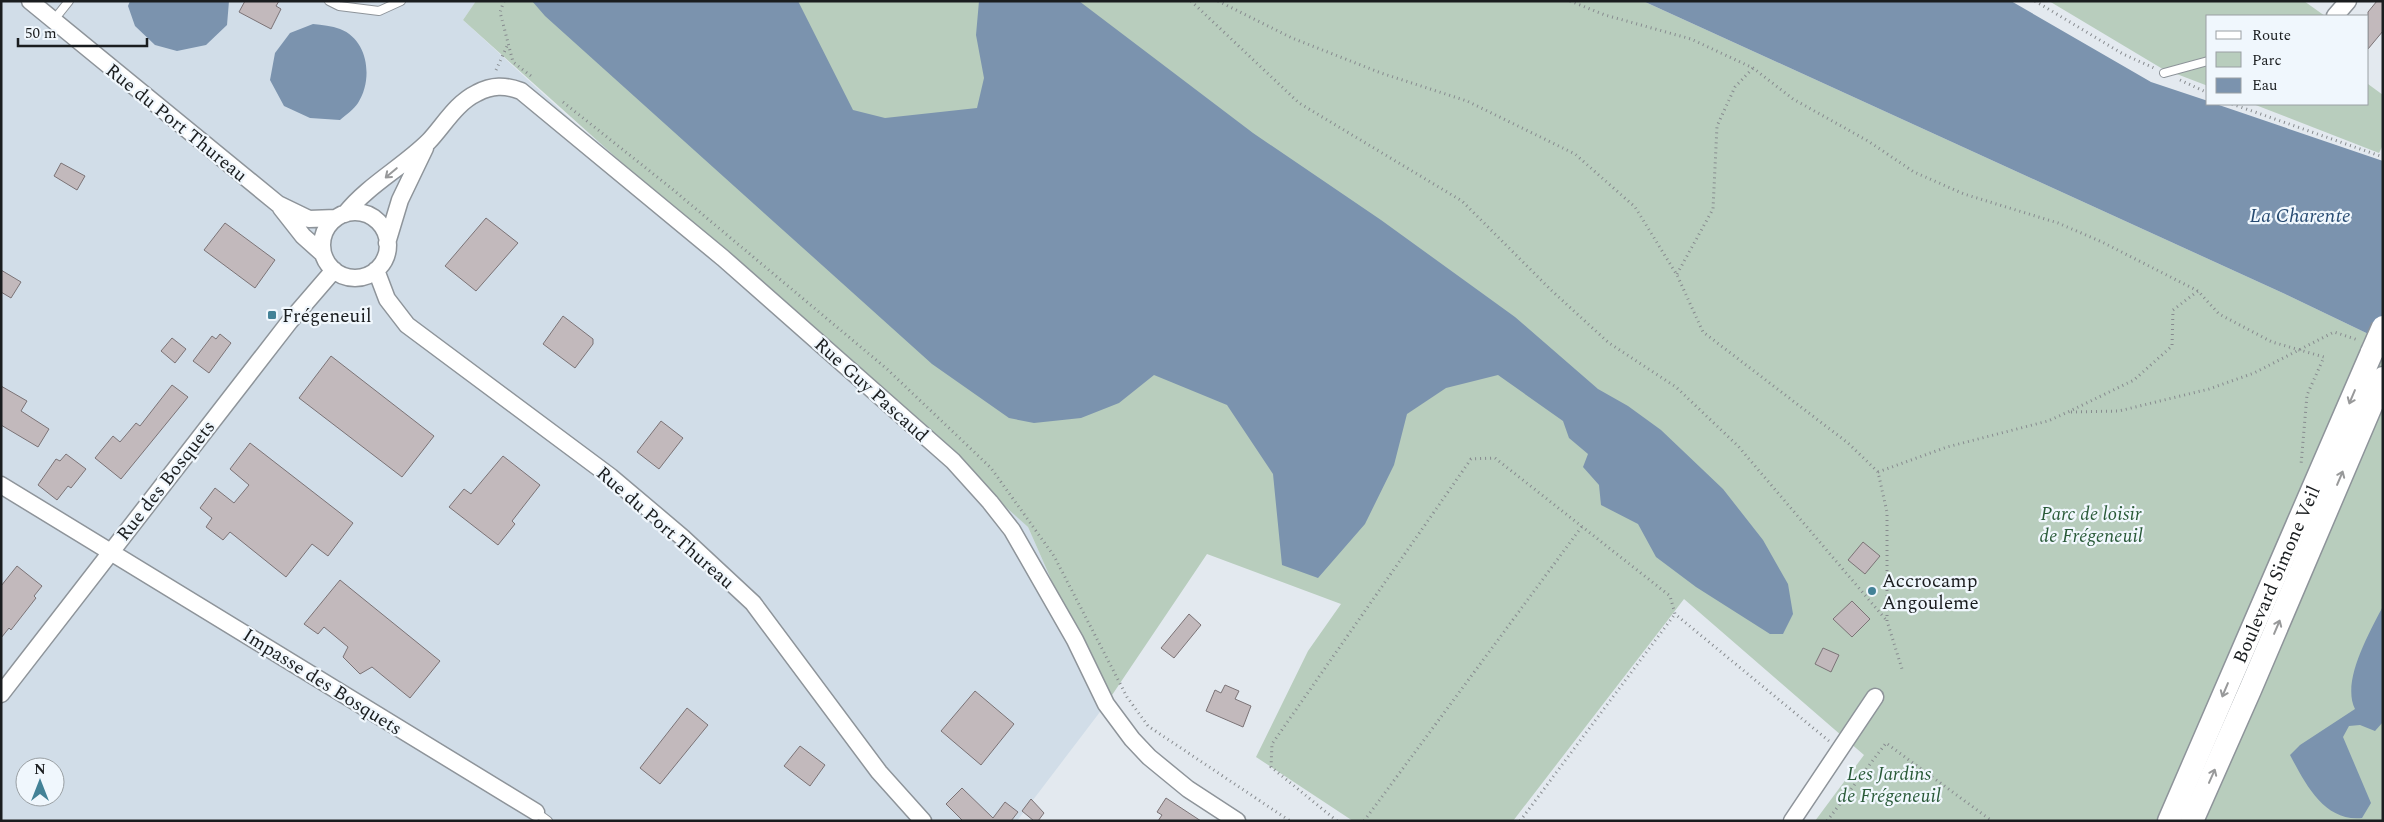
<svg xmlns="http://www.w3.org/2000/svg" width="2384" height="822" font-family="Spectral,serif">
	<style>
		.built { fill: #d1dde8; fill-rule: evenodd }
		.green { fill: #b8cdbd }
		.water { fill: #7b93ae }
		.building { fill: #c2b9bc; stroke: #7b7376 }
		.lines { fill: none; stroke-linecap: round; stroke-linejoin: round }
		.lane-casing { stroke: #8e949a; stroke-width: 10 }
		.street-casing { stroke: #8e949a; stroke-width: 19 }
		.secondary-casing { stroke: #8e949a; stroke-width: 25 }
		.path { stroke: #878b8f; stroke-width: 3; stroke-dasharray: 1 4; stroke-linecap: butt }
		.lane { stroke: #fff; stroke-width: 8 }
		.street { stroke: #fff; stroke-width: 16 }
		.secondary { stroke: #fff; stroke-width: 22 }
		.secondary-bridge-casing { stroke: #8e949a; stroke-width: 25; stroke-linecap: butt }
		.secondary-bridge { stroke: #fff; stroke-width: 22 }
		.oneway { stroke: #98999a }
		.poi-dot { fill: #438297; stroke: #f0f7fd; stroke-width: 2 }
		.labels { text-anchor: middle; stroke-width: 4.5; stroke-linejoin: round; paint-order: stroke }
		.street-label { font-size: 19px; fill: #1a1d1f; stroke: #f0f7fd }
		.poi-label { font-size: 19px; fill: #1a1d1f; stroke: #f0f7fd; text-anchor: start }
		.park-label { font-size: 19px; font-style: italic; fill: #295a38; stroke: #f0f7fd }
		.water-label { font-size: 20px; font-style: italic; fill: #274b72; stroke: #f0f7fd }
	</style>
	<rect width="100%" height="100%" fill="#e3e9ef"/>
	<!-- built -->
	<path class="built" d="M1,1H476L463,20L578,126L730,244L1028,527L1106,704L1017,821H1ZM25,767H55V797H25Z"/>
	<!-- green -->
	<path class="green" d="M476,1H1643L2285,294L2383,341V821H1815L1864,755L1684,599L1513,821H1353L1256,757L1308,651L1341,604L1207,554L1106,704L1028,527L463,20Z
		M2049,1H2304L2325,16H2208V86L2161,68Z
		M2368,84L2383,95V145L2379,153L2253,104H2368Z"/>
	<!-- water -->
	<path class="water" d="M130,1H229L227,25L206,45L177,51L155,45L135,26L128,6Z
		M532,1H798L853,110L885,118L977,108L984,78L976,35L979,1H1079L1253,133L1381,220L1515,317L1598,389L1628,406L1661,430L1723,489L1763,540L1788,584L1793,614L1783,634H1770L1696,587L1656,557L1638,524L1601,505L1599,485L1583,467L1588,454L1569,438L1563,421L1498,375L1446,388L1407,414L1394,465L1365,524L1318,578L1282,565L1273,474L1227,405L1154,375L1119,403L1081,418L1034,423L1009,418L932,364L545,16Z
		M1643,1H2011L2151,82L2208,101V104H2216L2383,161V341L2285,294Z
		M313,24C322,25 332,26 340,29C369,40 373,80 358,103C354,109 346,115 340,120L310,118L284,106L270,80L275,53L290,33Z
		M2383,606V722L2375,731L2360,725L2349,726L2343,737L2371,803L2362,818C2324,822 2305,783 2290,755L2300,745L2355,709C2341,681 2370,632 2383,606Z"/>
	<!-- building -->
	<path class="building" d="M245,1H279L276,6L281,9L271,29L239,12Z
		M2377,1H2383V31L2368,49V12Z
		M61,163L85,176L77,190L54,176Z
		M486,218L518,243L476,291L445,266Z
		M225,223L275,260L255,288L204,250Z
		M1,270L21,282L11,298L1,292Z
		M563,316L593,339V344L575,368L543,344Z
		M220,334L231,343L209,373L193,361L212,336L216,339Z
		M172,338L186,349L175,363L161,351Z
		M331,356L434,436L402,477L299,398Z
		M172,385L188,397L121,479L95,458L113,436L120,442L136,423L140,426Z
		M1,386L27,401L21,411L49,429L38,447L1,425Z
		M661,421L683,438L659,469L637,452Z
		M250,443L353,523L328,556L312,544L286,577L230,532L223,540L206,527L212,518L200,508L215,488L234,503L249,485L230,469Z
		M66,454L86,469L71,488L68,486L57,500L38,485L56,459L60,461Z
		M503,456L540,485L512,521L515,524L498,545L449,507L464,489L471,494Z
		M1863,542L1880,556L1865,574L1848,560Z
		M17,566L42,586L34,596L36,598L11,630L9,628L1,638V586Z
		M340,580L440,661L410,698L372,667L360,674L343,657L348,647L324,627L318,634L304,624Z
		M1852,601L1870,619L1852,637L1833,619Z
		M1189,614L1201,625L1174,658L1161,648Z
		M1823,648L1839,655L1831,672L1815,664Z
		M1225,685L1239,691L1235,699L1251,706L1243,727L1206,711L1215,690L1221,693Z
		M975,691L1014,724L981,765L941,731Z
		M687,708L708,725L660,784L640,768Z
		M800,746L825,765L810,786L784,766Z
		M962,788L993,818L1005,802L1018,812L1011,821H963L946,804Z
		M1166,798L1201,821H1158L1162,815L1157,812Z
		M1031,799L1044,813L1038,821H1034L1022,811Z"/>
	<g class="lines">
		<defs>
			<path id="lane" d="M329,1L339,6L379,11L401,1
				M53,21L69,1
				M2164,73L2208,61
				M536,812L548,821"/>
			<path id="street" d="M30,1L278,204L309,219L336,218
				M2335,16L2348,1
				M281,208L303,236L322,253
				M322 245a33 33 0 1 1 66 0a33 33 0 1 1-66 0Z
				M345,214C368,185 403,167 429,141C444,125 456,103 477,93C492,85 505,85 521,91L723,258L953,461L990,502L1012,530L1075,640L1106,704L1132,739L1149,757L1188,789L1237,821
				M387,243L400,200L425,148
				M376,270L387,299L407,325L611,477L682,537L753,603L879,772L923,821
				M1,485L536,812
				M1,694L290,321L334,270
				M1792,821L1875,697"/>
			<g id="secondary">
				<path id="s1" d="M2169,821L2372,352"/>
				<path d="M2192,821L2250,690L2383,378"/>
			</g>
		</defs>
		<!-- lane casing -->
		<use href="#lane" class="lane-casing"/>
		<!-- street casing -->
		<use href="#street" class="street-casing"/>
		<!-- secondary casing -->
		<use href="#secondary" class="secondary-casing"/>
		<!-- path -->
		<path class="path" d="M504,1L500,12L513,62L531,76
			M1191,1L1299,103L1462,201L1551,290L1609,343L1676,387L1738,446L1887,621
			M1218,1L1292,38L1381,73L1467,101L1575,154L1635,207L1677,275L1703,332L1848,443L1878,472L1887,512V621L1902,669
			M1570,1L1605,15L1691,39L1753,68L1793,99L1868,141L1914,172L1964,194L2058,223L2102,242L2198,291L2219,314L2272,342L2324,357L2307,395L2301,465
			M2035,1L2123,54L2154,68
			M496,70L508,44
			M2180,80L2208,93
			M563,102L671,188L887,369L991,468L1054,556L1127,697L1148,726L1290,821
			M2232,104L2383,157
			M1677,274L1713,209L1717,126L1735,87L1753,68
			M2071,412L2119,411L2209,389L2254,373L2334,332L2358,340
			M1878,472L1947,447L2048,421L2068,412L2134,380L2172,346L2173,310L2198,291
			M1337,821L1271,767L1272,744L1471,459L1495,458L1670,596L1675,614L1829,741
			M1364,821L1583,525
			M1520,821L1675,614
			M1827,821L1886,743L1992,821"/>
		<!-- lane -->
		<use href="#lane" class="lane"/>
		<!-- street -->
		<use href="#street" class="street"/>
		<!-- secondary -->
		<use href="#secondary" class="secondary"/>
		<defs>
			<path id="secondary-bridge" d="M2372,352L2383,327"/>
		</defs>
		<!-- secondary-bridge casing -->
		<use href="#secondary-bridge" class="secondary-bridge-casing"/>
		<!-- secondary-bridge -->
		<use href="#secondary-bridge" class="secondary-bridge"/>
	</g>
	<!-- one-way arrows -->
	<defs><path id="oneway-shaft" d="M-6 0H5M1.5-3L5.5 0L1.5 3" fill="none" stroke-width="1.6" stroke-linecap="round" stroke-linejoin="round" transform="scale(1.25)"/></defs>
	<g class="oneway">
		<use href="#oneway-shaft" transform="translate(391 173) rotate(140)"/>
		<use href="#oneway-shaft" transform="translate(2352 397) rotate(113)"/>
		<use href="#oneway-shaft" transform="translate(2340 478) rotate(-67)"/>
		<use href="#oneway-shaft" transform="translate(2277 627) rotate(-67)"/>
		<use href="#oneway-shaft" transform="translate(2225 690) rotate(113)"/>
		<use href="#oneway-shaft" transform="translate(2212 776) rotate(-66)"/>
	</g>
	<!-- markers -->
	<g class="poi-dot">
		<rect x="267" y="310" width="10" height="10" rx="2.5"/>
		<circle cx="1872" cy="591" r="5"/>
	</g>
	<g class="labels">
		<!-- street labels -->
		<g class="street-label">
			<text transform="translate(177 122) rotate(39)" y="7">Rue du Port Thureau</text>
			<text transform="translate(872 389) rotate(42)" y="7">Rue Guy Pascaud</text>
			<text transform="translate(165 480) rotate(-52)" y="7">Rue des Bosquets</text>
			<text transform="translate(666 527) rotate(41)" y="7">Rue du Port Thureau</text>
			<text dy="7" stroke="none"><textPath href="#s1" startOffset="269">Boulevard Simone Veil</textPath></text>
			<text transform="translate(323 681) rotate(32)" y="7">Impasse des Bosquets</text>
		</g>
		<!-- poi labels -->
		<g class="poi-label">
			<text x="282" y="322">Frégeneuil</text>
			<text x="1882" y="587">Accrocamp<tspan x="1882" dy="22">Angouleme</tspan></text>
		</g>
		<!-- park labels -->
		<g class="park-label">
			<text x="2091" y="520">Parc de loisir<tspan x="2091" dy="22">de Frégeneuil</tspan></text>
			<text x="1889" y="780">Les Jardins<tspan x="1889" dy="22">de Frégeneuil</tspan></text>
		</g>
		<!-- water labels -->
		<g class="water-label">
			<text x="2300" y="222">La Charente</text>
		</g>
	</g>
	<!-- border -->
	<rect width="2384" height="822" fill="none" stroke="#1a1d1f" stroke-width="5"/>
	<!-- legend -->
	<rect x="2206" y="15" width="162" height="90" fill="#f0f7fd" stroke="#9aa0a4"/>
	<rect x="2216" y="31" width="25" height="8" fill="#ffffff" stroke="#9aa0a4"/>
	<text x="2252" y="40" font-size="15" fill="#1a1d1f">Route</text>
	<rect x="2216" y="52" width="25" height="15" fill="#b8cdbd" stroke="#9aa0a4"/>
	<text x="2252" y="65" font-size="15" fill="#1a1d1f">Parc</text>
	<rect x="2216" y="78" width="25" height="15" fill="#7b93ae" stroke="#9aa0a4"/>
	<text x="2252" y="90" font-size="15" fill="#1a1d1f">Eau</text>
	<!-- north arrow -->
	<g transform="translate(40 782)"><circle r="24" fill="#f0f7fd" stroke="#9aa0a4"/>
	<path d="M0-4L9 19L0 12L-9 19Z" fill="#438297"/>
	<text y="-8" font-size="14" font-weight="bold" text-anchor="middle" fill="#1a1d1f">N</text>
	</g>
	<!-- scale -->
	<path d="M18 38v8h129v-8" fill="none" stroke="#1a1d1f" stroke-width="2.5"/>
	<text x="25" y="38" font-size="15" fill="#1a1d1f" stroke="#f0f7fd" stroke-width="4" paint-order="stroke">50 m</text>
</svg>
